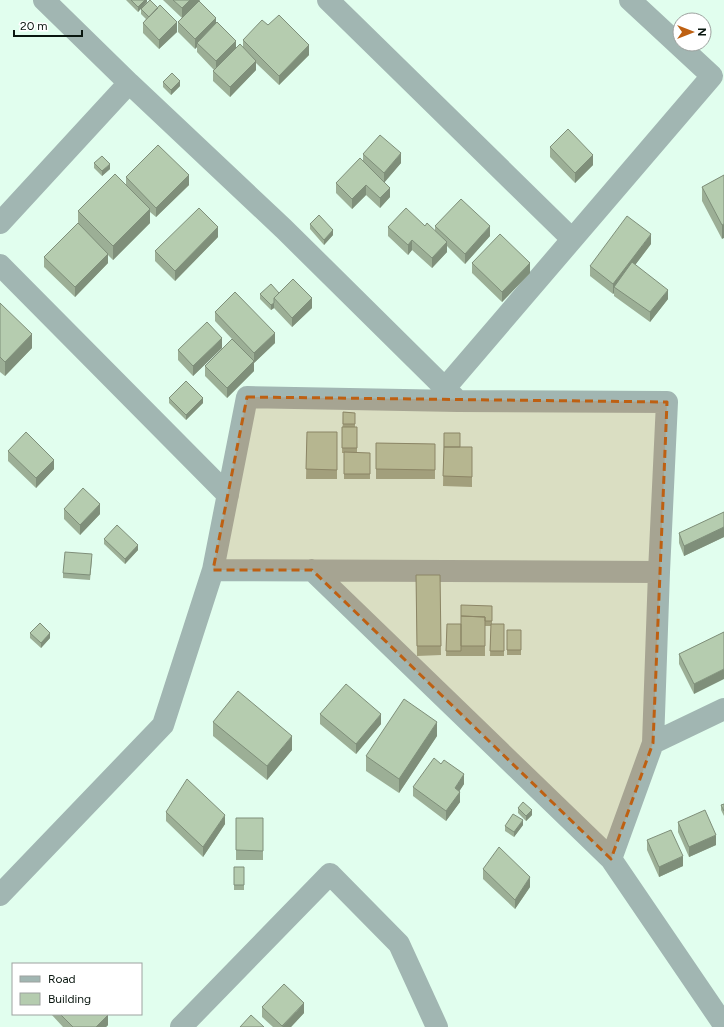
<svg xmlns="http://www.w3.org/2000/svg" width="724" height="1027" font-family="Figtree,sans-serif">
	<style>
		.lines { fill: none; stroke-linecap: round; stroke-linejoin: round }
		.street { stroke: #a1b6b2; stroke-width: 22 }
		.wall { fill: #9caf96 }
		.shaded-wall { fill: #7f8f7a }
		.building { fill: #b5ccaf; stroke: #7f8f7a }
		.marked { fill: #be6012; fill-opacity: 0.2; stroke: #be6012; stroke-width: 3; stroke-dasharray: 8 5; stroke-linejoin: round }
	</style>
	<rect width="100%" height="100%" fill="#e1feee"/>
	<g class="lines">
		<!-- street -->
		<path class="street" d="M44,0L129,83
			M328,0L572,239
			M0,223L129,83L284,229L458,401
			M0,265L228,495
			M445,388L712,76L630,0
			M213,570L659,572
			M312,570L611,859L724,1025
			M653,743L724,709
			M0,895L163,725L213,570L247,397L458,401L667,402L659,572L653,743L611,859
			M181,1027L330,874L399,944L437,1027"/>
	</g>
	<!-- wall -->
	<path class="wall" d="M126,0H147V2L138,12Z
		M163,0H200L182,18Z
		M141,9L177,32L159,49L143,33V23L146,19L141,14Z
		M178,22L216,24L236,48L243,47V40L268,25L309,55L279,85L256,63V70L230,97L213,81V71L214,70L197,52V47L195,49L178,32Z
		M163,82L180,86L171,95L163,87Z
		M550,147L593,165L575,183L550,157Z
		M363,154L401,163L384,182L390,197L380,208L366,195L352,209L336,193V183L363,160Z
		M94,163L110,169L102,176L94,168Z
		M724,175L722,239L702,201V187Z
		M126,177L189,185L156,217L150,212V223L113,260L108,255V263L75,297L44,267V257L78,223V211L126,184Z
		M310,224L333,235L324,245L310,229Z
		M425,226L435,231V226L490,236L465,264L447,246V252L432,268L412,250L408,255L388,236V227Z
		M218,237L175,281L155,261V251Z
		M651,244L635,265L668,299L650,322L614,296V293L613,294L590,276V266Z
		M472,263L530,273L502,302L472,273Z
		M279,293L312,308L292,327L274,308L271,310L260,299V294Z
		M0,303L32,348L5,376L0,372Z
		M215,312L275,343L254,363V362V371L227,398L205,376V366L232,339L215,321Z
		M222,348L193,376L178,360V350Z
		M169,398L203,403L186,420L169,403Z
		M343,412L355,413V427H357V453H370V479H344V453H342Z
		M307,432H337V479H306Z
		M444,433L460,447H472V487L443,486Z
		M376,443L435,444V479H376Z
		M8,451L54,469L36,488L8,461Z
		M64,509L100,514L80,535L64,519Z
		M724,512V537L684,556L679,543V533Z
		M104,539L138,550L125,564L104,544Z
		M92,559L90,580L63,578V573Z
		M416,575H440L441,655L417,656Z
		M492,606V624H504V656H490L491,626H485V656H446L447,624H461Z
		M507,630H521V655H507Z
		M724,632L694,694L679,664V654Z
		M30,633L50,638L41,648L30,638Z
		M320,714L381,724L356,754L320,724Z
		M213,722L292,750L267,780L213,736Z
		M437,736L399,793L366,771V756Z
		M464,784L459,791L460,802L446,821L413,796V787Z
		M724,804V816L721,810V805Z
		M518,808L532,815L526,821L518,813Z
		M166,812L225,824L203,857L166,821Z
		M236,818H263V860H236Z
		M678,822L716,845L689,857L678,832Z
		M523,825L514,837L505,831V826Z
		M647,840L683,866L659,877L647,850Z
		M234,867H244V890H234Z
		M483,869L530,887L515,909L483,879Z
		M262,1007L304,1013L291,1027H273L262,1017Z
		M51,1014H107L108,1025L106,1027H63Z"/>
	<!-- shaded-wall -->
	<path class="shaded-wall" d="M145,0H147V2L138,12V7Z
		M190,0H200L182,18V8Z
		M216,18V27L197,43V47L195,49V39Z
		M177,22V32L159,49V40Z
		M236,41V51L216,71V61Z
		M309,45V55L279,85V76Z
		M256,61V70L230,97V87Z
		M180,81V86L171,95V90Z
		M401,153V163L384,183V173Z
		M593,155V165L575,183V173Z
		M110,164V169L102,176V171Z
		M189,175V185L156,217V208Z
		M366,185V195L352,209V199Z
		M390,188V197L380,208V198Z
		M150,209V223L113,260V246Z
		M724,224V238L722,239V225Z
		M490,226V236L465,264V254Z
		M218,227V237L175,281V271Z
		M333,230V235L324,245V240Z
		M651,234V244L617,289L614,287V293L613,294V284Z
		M412,240V250L408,255V245Z
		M447,242V252L432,268V258Z
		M108,254V263L75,297V287Z
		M530,263V273L502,302V292Z
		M668,290V299L650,322V312Z
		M312,298V308L292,327V318Z
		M274,303V308L271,310V305Z
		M275,333V343L254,363V353Z
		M32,334V348L5,376V362Z
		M222,338V348L193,376V366Z
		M254,361V371L227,398V388Z
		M203,398V403L186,420V415Z
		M54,460V469L36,488V478Z
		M100,504V514L80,535V525Z
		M724,527V537L684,556V546Z
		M138,545V550L125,564V559Z
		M50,633V638L41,648V643Z
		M724,669V679L694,694V684Z
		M381,714V724L356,754V744Z
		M437,722V736L399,793V779Z
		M292,736V750L267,780V766Z
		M464,774V784L455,798V788Z
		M460,792V802L446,821V811Z
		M532,810V815L526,821V816Z
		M225,815V824L203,857V847Z
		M523,820V825L514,837V832Z
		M716,835V845L689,857V847Z
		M683,856V866L659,877V867Z
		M530,877V887L515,909V900Z
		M304,1003V1013L291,1027H282Z
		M108,1015V1025L106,1027H96Z"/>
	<!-- building -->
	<path class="building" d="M131,0H145L138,7Z
		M150,0L158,8L149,17L141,9Z
		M173,0H190L182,8Z
		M199,1L216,18L195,39L178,22Z
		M160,5L177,22L159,40L143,23Z
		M279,15L309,45L279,76L243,40L262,20L268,25Z
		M217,22L236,41L216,61L197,43Z
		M240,44L256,61L230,87L213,71Z
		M172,73L180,81L171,90L163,82Z
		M568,129L593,155L575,173L550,147Z
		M380,135L401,153L384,173L363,154Z
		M158,145L189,175L156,208L126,177Z
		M102,156L110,164L102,171L94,163Z
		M360,158L390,188L380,198L366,185L352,199L336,183Z
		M115,174L150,209L113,246L78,211Z
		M724,175V224L722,225L702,187Z
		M461,199L490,226L465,254L435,226Z
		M199,208L218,227L175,271L155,251Z
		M406,208L425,226L427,223L447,242L432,258L412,240L408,245L388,227Z
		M319,215L333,230L324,240L310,224Z
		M627,216L651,234L613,284L590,266Z
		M78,223L108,254L75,287L44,257Z
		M500,234L530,263L502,292L472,263Z
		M632,262L668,290L650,312L614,287Z
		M293,279L312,298L292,318L274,298Z
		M271,284L279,293L274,298V303L271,305L260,294Z
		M235,292L275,333L254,353L215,312Z
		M0,303L32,334L5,362L0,357Z
		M207,322L222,338L193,366L178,350Z
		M232,339L254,361L227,388L205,366Z
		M186,381L203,398L186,415L169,398Z
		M343,412L355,413V424H343Z
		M342,427H357V448H342Z
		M26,432L54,460L36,478L8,451Z
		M307,432H337V470L306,469Z
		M444,433H460V447H444Z
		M376,443L435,444V470L376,469Z
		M444,447H472V477L443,476Z
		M344,452L370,453V474H344Z
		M83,488L100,504L80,525L64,509Z
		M724,512V527L684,546L679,533Z
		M117,525L138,545L125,559L104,539Z
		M65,552L92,554L90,575L63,573Z
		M416,575H440L441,646H417Z
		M461,605L492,606V621H485V617L461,616Z
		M461,616L485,617V646H461Z
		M40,623L50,633L41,643L30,633Z
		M447,624H461V651H446Z
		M491,624H504V651H490Z
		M507,630H521V650H507Z
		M724,632V669L694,684L679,654Z
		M346,684L381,714L356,744L320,714Z
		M238,691L292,736L267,766L213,722Z
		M404,699L437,722L399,779L366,756Z
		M434,758L441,764L444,760L464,774L455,788L460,792L446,811L413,787Z
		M187,779L225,815L203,847L166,812Z
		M523,802L532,810L526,816L518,808Z
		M724,804V811L721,805Z
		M705,810L716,835L689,847L678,822Z
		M513,814L523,820L514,832L505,826Z
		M236,818H263V851L236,850Z
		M671,830L683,856L659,867L647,840Z
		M499,847L530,877L515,900L483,869Z
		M234,867H244V885H234Z
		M284,984L304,1003L282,1026L262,1007Z
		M60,1014H107L108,1015L96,1027H73Z
		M251,1015L264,1027H240Z"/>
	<!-- marked area -->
	<path class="marked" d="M247,397L667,402L653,743L611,859L312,570H213Z"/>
	<!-- legend -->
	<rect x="12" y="963" width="130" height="52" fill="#ffffff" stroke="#9da29f"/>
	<rect x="20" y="976" width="20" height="6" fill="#a1b6b2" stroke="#9da29f"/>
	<text x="48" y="983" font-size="12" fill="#0a1710">Road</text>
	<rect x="20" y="993" width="20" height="12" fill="#b5ccaf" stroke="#9da29f"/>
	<text x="48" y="1003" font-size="12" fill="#0a1710">Building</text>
	<!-- north arrow -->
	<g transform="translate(692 32) rotate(90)"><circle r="19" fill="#ffffff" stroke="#9da29f"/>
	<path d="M0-3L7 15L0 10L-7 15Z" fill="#be6012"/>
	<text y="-6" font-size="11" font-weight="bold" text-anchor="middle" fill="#0a1710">N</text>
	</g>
	<!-- scale -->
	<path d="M14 30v6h68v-6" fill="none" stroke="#0a1710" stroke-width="2"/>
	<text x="20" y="30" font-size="12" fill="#0a1710" stroke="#ffffff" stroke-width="3" paint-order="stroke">20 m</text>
</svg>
